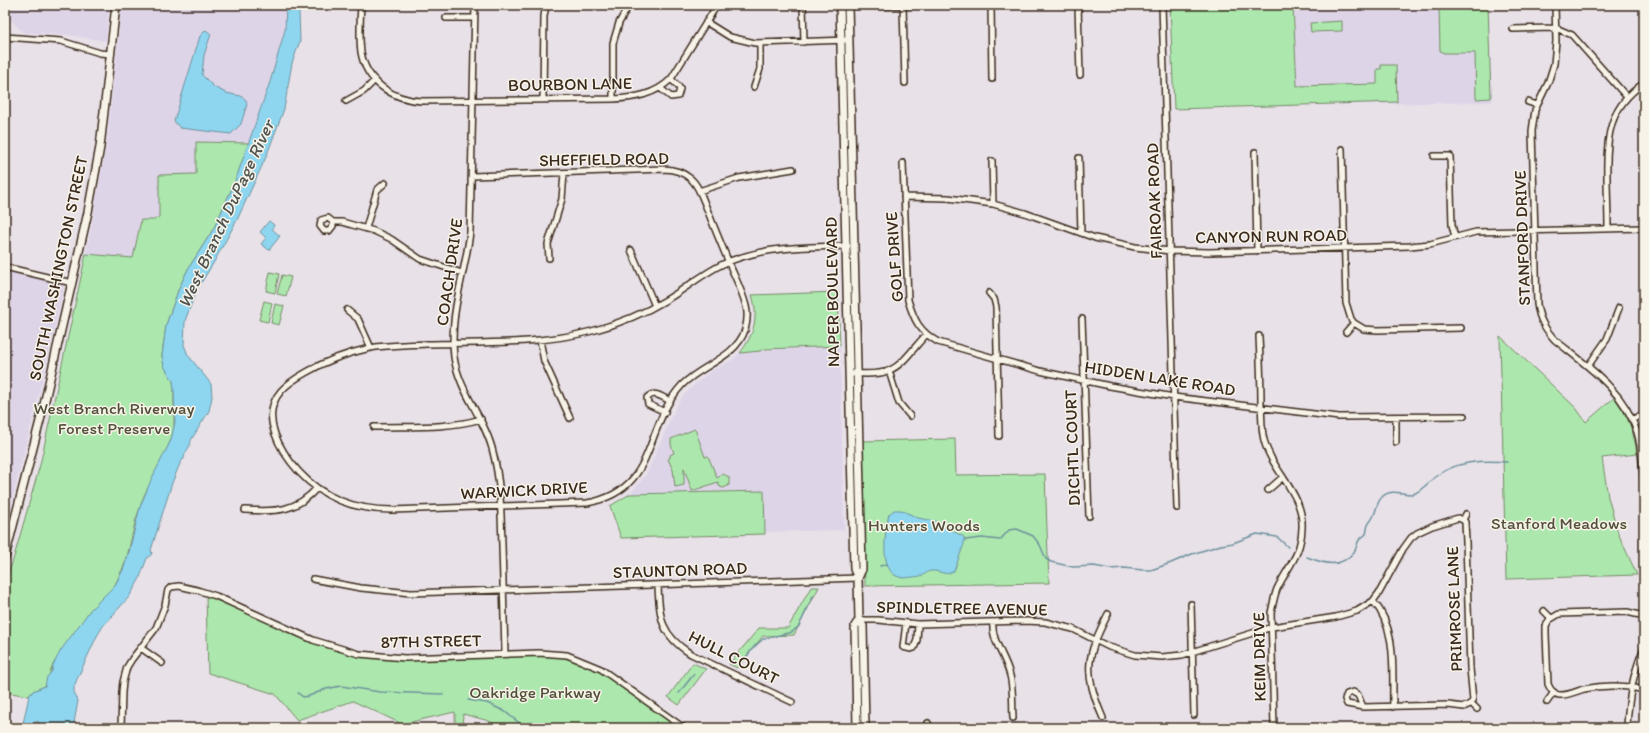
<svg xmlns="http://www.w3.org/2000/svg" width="1649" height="733" font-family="Itim,sans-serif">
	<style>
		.built { fill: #ded4e8 }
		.green { fill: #ace8ad; stroke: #748966 }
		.water { fill: #8ed6f0; stroke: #6d919c }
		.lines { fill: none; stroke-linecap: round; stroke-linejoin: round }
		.stream { stroke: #6d919c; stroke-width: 1.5 }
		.minor-casing { stroke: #3b2a1e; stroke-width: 8 }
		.secondary-casing { stroke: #3b2a1e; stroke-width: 10 }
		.minor { stroke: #f7f3e8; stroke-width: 5 }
		.secondary { stroke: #f7f3e8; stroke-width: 7 }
		.labels { text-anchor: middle; stroke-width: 3; stroke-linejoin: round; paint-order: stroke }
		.street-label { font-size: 17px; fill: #3b2a1e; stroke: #f7f3e8 }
		.park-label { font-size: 17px; fill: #52503b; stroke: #f7f3e8 }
		.water-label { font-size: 18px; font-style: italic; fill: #505552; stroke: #f7f3e8 }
	</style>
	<rect width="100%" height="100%" fill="#e8e1e8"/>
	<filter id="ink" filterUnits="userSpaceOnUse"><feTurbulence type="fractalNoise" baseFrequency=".025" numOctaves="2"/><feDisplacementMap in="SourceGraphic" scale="8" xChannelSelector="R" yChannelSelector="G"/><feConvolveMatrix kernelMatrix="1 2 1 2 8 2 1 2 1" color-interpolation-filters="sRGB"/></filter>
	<g filter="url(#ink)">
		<!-- built -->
		<path class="built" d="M5,5H109L106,41L67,35L24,33L5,14Z
			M122,5H286L285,30L270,82L249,143L196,142V175L157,219L141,220L133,259L86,254L107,142Z
			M1294,5H1489L1492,102L1297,105Z
			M5,268L65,282L45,370L5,528Z
			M840,346L844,530L765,532L764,491L630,494L646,475L676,407L683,396L694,385L710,372L732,360L740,353L762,350Z"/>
		<!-- green -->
		<path class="green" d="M1170,5H1293L1297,86L1377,84V69H1381V65H1396L1397,102L1174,109Z
			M1439,5H1488L1491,98L1476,99L1475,53H1444L1440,51Z
			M1342,21V31L1311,32L1310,23Z
			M196,142L249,143L234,184L214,228L188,269L179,288L166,325L162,356L164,366L173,381L174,390V430L171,440L144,496L136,519L126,561L115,585L91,609L53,665L45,686L33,691L29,696L5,692V584L14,557L40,465L86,254L133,258L141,220H154L159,217V175L196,174Z
			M270,272L279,274L275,293L266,291Z
			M282,275L291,277L286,296L277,294Z
			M838,292L840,346L764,349L760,351L740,353C754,335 759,317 752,295Z
			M264,301L272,303L268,322L259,320Z
			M275,304L284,306L279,325L271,323Z
			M1500,336L1576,408L1586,422L1615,397C1628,415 1634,433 1637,454L1602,458L1608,497L1618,533L1637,575L1506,579Z
			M695,429L705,457L708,456L717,478L723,474L729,477V485L724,488L720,487L718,482L692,491L684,468V485L675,487L673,470L668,459L670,458V455L674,453L671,445V439Z
			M955,439L956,475L1045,474L1049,583L865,586L862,441Z
			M764,491L765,534L621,538L610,506L630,494Z
			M811,587H819L794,635L763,636L737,668L729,664L759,628H788Z
			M206,596C256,614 302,645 355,655C402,665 452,659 500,657C524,656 549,653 572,660C607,670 647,705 677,726L675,728H502L489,721L463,714L462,728H455V712L402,724L353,701L297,720L275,694L208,673Z
			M693,663L706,669L679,705L668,697Z"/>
		<!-- water -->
		<path class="water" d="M286,5H301L299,12L300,41L292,63L284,109L266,157L237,220L214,262L196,291L185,321L184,345L188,355L211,384L212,397L209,411L191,440C191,448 184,451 184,459L181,461L172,483L151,550L152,554L147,558L139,580L129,597L103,626L97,636L77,679L74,687V692L78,701L73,728H40L38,721L32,724L30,728H22L29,696L33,691L45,686L47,677L52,671L53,665L61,650L91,609L115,585L123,570L129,552L140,507L151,480L171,440L175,422L174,390L173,381L164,366L162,356L166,325L179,288L188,269L214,228L234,184L270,82L285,30Z
			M206,30L211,34L204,55L202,75L214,87L226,93L241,96L246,100L247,104L241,124L231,134L180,128L174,121L200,36Z
			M269,221L274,225L272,229L280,236L269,250L261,244L266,238L260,232Z
			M894,510H901L918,518L935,521L964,537V544L954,571C946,577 940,570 931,571C927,571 926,574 923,575C919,577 910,577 905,578C877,578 885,531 889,514Z"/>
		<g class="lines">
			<!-- stream -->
			<path class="stream" d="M965,540L982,538L1000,540L1009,530L1017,529L1033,536L1040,545L1046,559L1051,562L1073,567L1094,566L1110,569L1124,568L1143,570H1151L1171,563L1192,554L1221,545L1233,543L1257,534L1277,537L1288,547
				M1307,557C1325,564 1340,569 1354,552C1357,548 1357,543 1359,540C1361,538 1364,536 1366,534C1367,531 1367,527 1368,525C1369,522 1372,520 1373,517C1377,510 1376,502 1383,496C1392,488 1403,495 1413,494C1419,493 1430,481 1435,477C1456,461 1481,460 1507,462
				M880,566L887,564
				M744,660L753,648L763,639L792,632L799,626L813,596
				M298,693L303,697L309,696L326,689L341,686L380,692L443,694
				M679,693L694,674
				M468,700L487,703L504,711L526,728
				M651,728L656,722"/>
			<defs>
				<path id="minor" d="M361,5C360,21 359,37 361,52C366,82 393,100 422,101L613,99C634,98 655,95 671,79L717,5
					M475,5L470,232C465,275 449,312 454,357C459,392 485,418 493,452C501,483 501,514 502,545C503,581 504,618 505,654
					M803,5L804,42
					M903,5L905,83
					M991,5L992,79
					M1078,5L1080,75
					M1162,5L1177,508
					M1555,5L1556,41L1554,64L1548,83L1535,110L1532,131L1537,304C1539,319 1545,329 1555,340C1587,366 1624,390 1637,432C1642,448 1642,466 1644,483
					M841,6L910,5
					M446,18H474
					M706,22L730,37L755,43L849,40
					M1513,29L1556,28L1572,35L1627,97
					M5,37L61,41L100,53L111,54
					M754,87L760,69V43
					M660,88L671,97L678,96L680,89L678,86L671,79
					M543,99L544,16L546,5
					M613,99V43L619,23L629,5
					M346,101L364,91L375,80
					M1528,102L1537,105
					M1342,149L1346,303L1351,319L1354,323L1364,329L1377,330L1461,328
					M1255,152L1257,251
					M1434,156H1450L1452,225L1455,237
					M1079,158L1081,233
					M992,161L993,204
					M903,163L908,300C914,320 919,331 938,342L1040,371L1110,386L1174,397L1339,417L1464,416
					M472,176L663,169C673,169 683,172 691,179C700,187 704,203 709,214C716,232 724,251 732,270C737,281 743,294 746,306C748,314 747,323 745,330C736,358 701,365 682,385C642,428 659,490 587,503L392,510C356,510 324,499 299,472C280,451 259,416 281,391C288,383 298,377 307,372C327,360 348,353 370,348C388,345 407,345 426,344C481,342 539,345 592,331C618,324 643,314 666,300C685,289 702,274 723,264C763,246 806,247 848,246
					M699,191L739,178L793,169
					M904,197L948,198L993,204L1025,213L1095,238L1135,247L1170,251L1209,252L1410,246L1430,244L1476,232L1644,228
					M333,222V226L329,231H324L320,226L321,220L328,218L333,222H342L374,231L391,239L420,259L462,273
					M366,228L377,190L385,183
					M1608,228C1608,211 1607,193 1607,176C1606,136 1609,107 1644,83
					M631,250L655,306
					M549,258L548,244L562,199L564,173
					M5,267L72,283
					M989,293L994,299L996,307L999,436
					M347,310L358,319L371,348
					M1082,319L1089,516
					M1346,332L1354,323
					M1259,336C1260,359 1261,381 1261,404C1262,415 1261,429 1264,440C1272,472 1304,493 1302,528C1301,556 1288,566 1277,589C1274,597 1273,604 1271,613L1274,728
					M540,340L544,361L570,418
					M1588,366L1607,339L1619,308
					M889,371L899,403L910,416
					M849,374C862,373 878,376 890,370C904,364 915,346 926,335
					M665,412L648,404L647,398C654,390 662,397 670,401
					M1396,418V442
					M1633,419L1644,414
					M374,427C410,426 447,429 481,419
					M1268,490L1283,477
					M245,510C275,512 296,512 317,488
					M313,579L361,588L411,593L858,578
					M658,585C659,618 661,635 691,654L792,702
					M1373,601C1398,629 1392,672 1393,707
					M1191,604L1194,715
					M1544,611L1551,618
					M1644,616L1627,612L1559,614L1549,620L1546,626V634L1548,684C1550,689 1553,694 1559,695C1567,696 1577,691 1584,689C1603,685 1625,685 1644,690
					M859,620H878L918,624L1026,621L1045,622L1073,629L1109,647L1135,655L1162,657L1182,655L1272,627L1336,617L1357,611L1373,601L1379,593L1403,549L1411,538L1417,533L1432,526L1458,518L1463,520
					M993,622C991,640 1004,654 1009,672C1014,686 1012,703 1013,718
					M906,623L903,647L911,649L914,648L917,640L918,624
					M141,648L162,663
					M1547,702L1554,692
					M1471,703L1477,709
					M1363,707L1347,704L1345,699L1347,694L1353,692L1358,695L1363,707L1448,705L1464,707L1470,704L1473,701L1470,668L1466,542L1465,522L1463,520L1466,514
					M1103,718C1083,672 1086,657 1108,614
					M928,723L930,728
					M121,728L122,692L123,682L127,667L132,659L156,628L165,605L168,590L171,587L179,586L197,590L216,596L313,640L359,654L405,658L539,653L567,655L601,669L684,728
					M1627,728C1628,700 1633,673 1644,648"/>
				<path id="secondary" d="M840,5L854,569L858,578
					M848,5L862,569L858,578L859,620L863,626L865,728
					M5,557L43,409L88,212L100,147L116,5
					M857,728L855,626L859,620"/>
			</defs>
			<!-- minor casing -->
			<use href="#minor" class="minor-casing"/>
			<!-- secondary casing -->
			<use href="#secondary" class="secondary-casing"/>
			<!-- minor -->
			<use href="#minor" class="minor"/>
			<!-- secondary -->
			<use href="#secondary" class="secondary"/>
		</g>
	</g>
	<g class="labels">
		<!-- street labels -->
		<g class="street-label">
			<text transform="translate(570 84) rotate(-1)" y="6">BOURBON LANE</text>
			<text transform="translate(604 159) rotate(-1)" y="6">SHEFFIELD ROAD</text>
			<text transform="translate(1154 201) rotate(-92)" y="6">FAIROAK ROAD</text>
			<text transform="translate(1271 236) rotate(-1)" y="6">CANYON RUN ROAD</text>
			<text transform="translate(1522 238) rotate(-92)" y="6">STANFORD DRIVE</text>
			<text transform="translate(894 257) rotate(-94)" y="6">GOLF DRIVE</text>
			<text transform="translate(58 268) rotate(-78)" y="6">SOUTH WASHINGTON STREET</text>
			<text transform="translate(449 272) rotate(-82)" y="6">COACH DRIVE</text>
			<text transform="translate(832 292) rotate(-91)" y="6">NAPER BOULEVARD</text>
			<text transform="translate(1160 378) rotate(9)" y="6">HIDDEN LAKE ROAD</text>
			<text transform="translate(1072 448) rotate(-92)" y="6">DICHTL COURT</text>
			<text transform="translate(524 490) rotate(-3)" y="6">WARWICK DRIVE</text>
			<text transform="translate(680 570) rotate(-2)" y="6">STAUNTON ROAD</text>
			<text transform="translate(962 608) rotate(1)" y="6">SPINDLETREE AVENUE</text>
			<text transform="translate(1454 609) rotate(-92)" y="6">PRIMROSE LANE</text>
			<text transform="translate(431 641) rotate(-1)" y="6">87TH STREET</text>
			<text transform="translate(734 657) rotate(27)" y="6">HULL COURT</text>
			<text transform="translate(1259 657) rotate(-91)" y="6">KEIM DRIVE</text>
		</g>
		<!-- park labels -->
		<g class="park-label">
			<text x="114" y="414">West Branch Riverway<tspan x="114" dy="20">Forest Preserve</tspan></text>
			<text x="1559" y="529">Stanford Meadows</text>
			<text x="924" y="531">Hunters Woods</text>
			<text x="535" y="698">Oakridge Parkway</text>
		</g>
		<!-- water labels -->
		<g class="water-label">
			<text transform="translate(226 214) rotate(-65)" y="6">West Branch DuPage River</text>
		</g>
	</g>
	<!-- margin -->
	<rect width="1649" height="733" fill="none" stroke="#f7f3e8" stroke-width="20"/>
	<rect x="10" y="10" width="1629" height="713" fill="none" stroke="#3b2a1e" stroke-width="1.5" filter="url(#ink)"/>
</svg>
